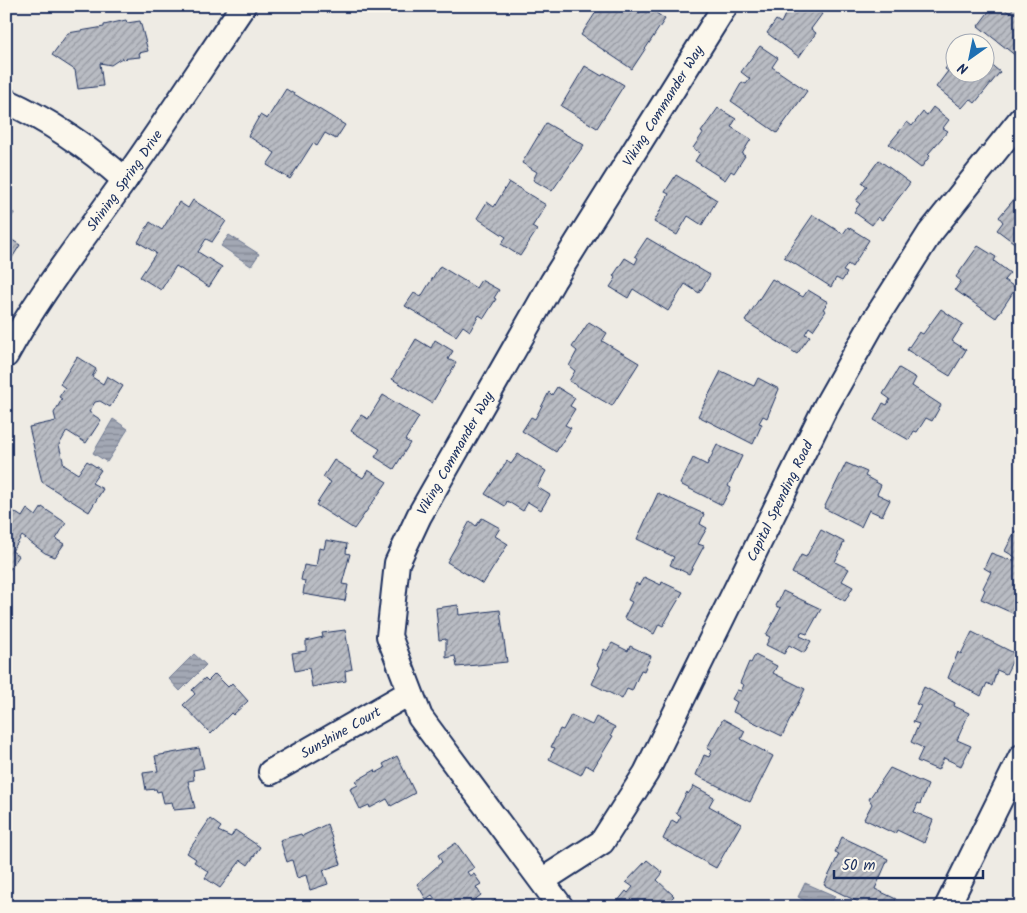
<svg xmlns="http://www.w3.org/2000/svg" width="1027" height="913" font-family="Kalam,sans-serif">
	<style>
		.water { fill: url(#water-rules); stroke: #6d7892 }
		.building { fill: url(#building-hatch); stroke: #1b2f5e }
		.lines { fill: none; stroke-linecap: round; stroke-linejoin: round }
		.street-casing { stroke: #1b2f5e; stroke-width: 28 }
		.street { stroke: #fbf7ec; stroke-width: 24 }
		.labels { text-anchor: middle; stroke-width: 5; stroke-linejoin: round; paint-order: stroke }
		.street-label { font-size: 14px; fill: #1b2f5e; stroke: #fbf7ec }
	</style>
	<defs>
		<pattern id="water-rules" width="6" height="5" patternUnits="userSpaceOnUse" patternTransform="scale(1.25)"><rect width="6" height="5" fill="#a3a8b4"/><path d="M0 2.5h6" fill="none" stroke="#848996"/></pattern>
		<pattern id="building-hatch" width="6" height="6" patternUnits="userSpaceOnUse" patternTransform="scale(1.25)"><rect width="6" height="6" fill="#b9bcc3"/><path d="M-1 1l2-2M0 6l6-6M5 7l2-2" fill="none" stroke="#9699a2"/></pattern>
	</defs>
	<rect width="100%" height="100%" fill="#eeebe4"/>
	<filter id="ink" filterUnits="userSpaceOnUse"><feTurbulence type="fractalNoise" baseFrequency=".02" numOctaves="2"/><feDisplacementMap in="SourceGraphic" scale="10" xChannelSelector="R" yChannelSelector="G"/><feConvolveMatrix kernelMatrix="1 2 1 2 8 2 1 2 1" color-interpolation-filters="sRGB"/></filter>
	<g filter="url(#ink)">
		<!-- water -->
		<path class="water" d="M229,235L259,254L251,266L221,246Z
			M113,419L128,429L107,462L93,453Z
			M194,654L206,665L180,691L169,679Z
			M805,883L835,896L829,907H818L798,897Z"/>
		<!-- building -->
		<path class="building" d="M600,6H629L639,13L646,6L665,19L632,69L581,35Z
			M789,6H821L818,11L822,14L811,29L816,33L799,57L767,33L776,20L781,23Z
			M993,6H1000L1010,13L1015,6H1021V51L1016,56L978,26Z
			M126,20L127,23L140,21L148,51L139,53L140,57L120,59L111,65L100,63L103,86L78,89L75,70L52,55L68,33L104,27V25Z
			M760,46L778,58L772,67L807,91L777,133L731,101L742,82L746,84L750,79L741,72Z
			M954,57V72H984V59L1000,72L975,103L970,99L962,108L936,87L948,71L945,69Z
			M585,66L602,76L604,73L624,85L597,128L561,106Z
			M286,89L345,125L336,139L325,133L317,146L313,143L290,179L267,165L275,153L248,136L260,115L267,119Z
			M933,107L949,120L943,128L948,131L928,154L930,156L921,168L889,144L907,122L912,126L923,112L927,115Z
			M718,108L736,119L731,127L751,139L742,154L745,156L734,173L731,171L725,180L695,161L700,153L693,148L703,133L701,132Z
			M546,123L584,145L552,191L533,180L537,172L522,163Z
			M879,160L910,183L882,220L878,217L872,225L854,212L860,204L856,201L867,186L862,183Z
			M676,175L717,200L702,225L688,216L677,235L654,222L669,194L665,192Z
			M509,182L546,205L532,227L537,230L520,256L501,244L506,237L477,218L487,202L494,207Z
			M1021,191V248L997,230L1003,222L999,217Z
			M193,200L226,221L212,242L206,239L198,252L222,267L209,287L176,266L161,290L140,277L156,253L138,242L150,222L162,230L179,202L188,208Z
			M6,208L14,213L6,226Z
			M813,215L843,234L848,227L869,240L852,267L848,264L843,271L847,273L842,281L836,278L831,287L784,257Z
			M6,236L20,245L7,266H6Z
			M647,238L710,275L699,293L685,284L668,311L633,289L628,298L610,287L616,278L613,276L625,258L635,264L638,258L635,256Z
			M978,246L996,257L994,261L1010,273L1004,280L1016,288L996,318L955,290L961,281L956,277Z
			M440,266L476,288L481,280L499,290L494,298L496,299L484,318L479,315L470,331L463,326L456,336L405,306L414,293L421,297Z
			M772,279L803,297L808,290L828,302L823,309L826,311L813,330L809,327L805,334L810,336L797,354L745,321Z
			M941,309L963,324L952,341L966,350L950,376L907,350L919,332L923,334Z
			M589,322L607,333L602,341L639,363L612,406L569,381L575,371L569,366L577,351L572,347Z
			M416,339L431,348L435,340L453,351L448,359L456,363L432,403L392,379Z
			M77,357L96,369L92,377L103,384L107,376L123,386L110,407L100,401L95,402L89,412L101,420L86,443L67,431L59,445L64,465L78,474L87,461L101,470L92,483L103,489L89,512L42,482L29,427L56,421L54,413L62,399L59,397L65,388L60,384Z
			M899,368L916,378L912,386L941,405L932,421L926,418L917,432L914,431L909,440L874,420L883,403L887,405L890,399L883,394Z
			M721,371L754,386L758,378L779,389L767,418L763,416L759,423L762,424L753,444L698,416Z
			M557,387L575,398L570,406L575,409L565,425L571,428L556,452L522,431L531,417L535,419L549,392L552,395Z
			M383,395L419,417L405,440L410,443L394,469L375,457L380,449L351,431L361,415L368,419Z
			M717,445L742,456L728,486L731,488L722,505L680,484L693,458L707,465Z
			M518,454L546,471L537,487L550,495L541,510L528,502L523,511L507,501L505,506L485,494L507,461L511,464Z
			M334,460L363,478L368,470L387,482L354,529L316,505L331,482L323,477Z
			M846,463L867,472L865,476L881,485L877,494L890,500L882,516L869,510L861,527L824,508Z
			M658,493L704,514L700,524L707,528L698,544L704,546L689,574L670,565L674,557L637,539Z
			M42,507L66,523L56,539L64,544L55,557L45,553L22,536L12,551L19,556L8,572L6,571V515L10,509L22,517L27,509L36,516Z
			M482,518L500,528L495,536L508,544L483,584L447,562L470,521L476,526Z
			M821,530L844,542L835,562L849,569L842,581L853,587L845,601L792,573L801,555L806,557Z
			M1015,531L1021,533V612L1019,616L981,599L985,590L983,588L991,572L984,568L991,553L1013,561L1015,557L1005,551Z
			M326,540L347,544L346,553L350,554L342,584L348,585L345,601L303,594L305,581L301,580L304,565L316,567L319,548L324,549Z
			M644,577L661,585L662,582L683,592L663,626L659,624L654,634L624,618L632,602L628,600L636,583L639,585Z
			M783,591L821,609L807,634L801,632L800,636L811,641L804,653L789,645L784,654L766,645L770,637L766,635L781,608L776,606Z
			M458,605L459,615L500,610L507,662L457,667L455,656L446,658V639L439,640L436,608Z
			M345,630L352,669L345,671L346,681L312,687L309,668L295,671L292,653L306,651V641L323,637L322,633Z
			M972,632L1016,654L1006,674L997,670L992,686L987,683L981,696L948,678L958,652L961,654Z
			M612,643L628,651L630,646L651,656L644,671L641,670L632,691L627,689L622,699L592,684L600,667L597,665L604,649L607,651Z
			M755,655L777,666L773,673L805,689L782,736L733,712L737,702L732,699L737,690L741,691L744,685L740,683L749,662L751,663Z
			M215,674L228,687L232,683L248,701L233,715L231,713L211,734L183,705L195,694L192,690L205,678L208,681Z
			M924,687L955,703L954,706L969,713L957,740L971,746L961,766L944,758L938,770L917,761L923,748L911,742L919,724L913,722L921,706L916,704Z
			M571,715L592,725L596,717L615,727L611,735L613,736L593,769L586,765L581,775L549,759L555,748L551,747L560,729L563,730Z
			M723,719L745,731L741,739L773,756L750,802L696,775L704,755L709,757L712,751L707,748Z
			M199,748L204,768L193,770L194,780L188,781L195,808L174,810L172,802L164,803L161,791L157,792L156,789L146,790L143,773L158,771L155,756Z
			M397,756L415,793L391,806L387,799L370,808L369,805L360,809L350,789L358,785L356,781L375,770L376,773L385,768L383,764Z
			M890,768L928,785L920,804L918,803L914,812L933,820L924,843L897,830L895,834L864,819L872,804L869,799Z
			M694,786L714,797L709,806L741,824L716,868L663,839L672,820L677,823L681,816L676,813L687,792L688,794Z
			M210,819L221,827L218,831L231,837L235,830L260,847L248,865L241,860L220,888L205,878L209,872L194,862L196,859L187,853Z
			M327,824L341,864L323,870L328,884L310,890L306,875L297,878L292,860L287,862L280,840L301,834L302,836Z
			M842,837L888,859L875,889L896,899L892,907H859L857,906L858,902L824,885L839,854L835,852Z
			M456,843L474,868L467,872L470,876L474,874L481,884L476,887L481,895L465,907H441L432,895L426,899L417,884L442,862L438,855Z
			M647,860L663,873L657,880L674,896L664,907H613L626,891L628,893L633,887L626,882Z
			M495,900L499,907H486Z"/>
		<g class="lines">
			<defs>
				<g id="street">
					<path d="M6,101C51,121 89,148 125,180"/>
					<path id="s1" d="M6,355C36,299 77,247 114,195C159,133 200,69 243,6"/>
					<path id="s2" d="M271,772L409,693"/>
					<path id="s3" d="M543,880L602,842L646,773L826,406L874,321L930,233L1021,119"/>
					<path id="s4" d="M561,907L420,717L389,636L397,563L419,516L553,281L725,6"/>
					<path d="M947,907L1021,757"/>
				</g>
			</defs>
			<!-- street casing -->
			<use href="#street" class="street-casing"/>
			<!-- street -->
			<use href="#street" class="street"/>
		</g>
	</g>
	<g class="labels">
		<!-- street labels -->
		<g class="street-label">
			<text dy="5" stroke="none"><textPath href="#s4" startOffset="926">Viking Commander Way</textPath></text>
			<text dy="5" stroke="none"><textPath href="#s1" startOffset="211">Shining Spring Drive</textPath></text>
			<text dy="5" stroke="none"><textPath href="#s4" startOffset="521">Viking Commander Way</textPath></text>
			<text dy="5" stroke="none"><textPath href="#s3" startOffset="455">Capital Spending Road</textPath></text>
			<text dy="5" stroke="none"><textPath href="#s2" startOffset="80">Sunshine Court</textPath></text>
		</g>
	</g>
	<!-- margin -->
	<rect width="1027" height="913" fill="none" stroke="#fbf7ec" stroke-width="25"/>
	<rect x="12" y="12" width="1002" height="888" fill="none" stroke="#1b2f5e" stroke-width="2" filter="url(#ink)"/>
	<!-- north arrow -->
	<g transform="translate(970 58) rotate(213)"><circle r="24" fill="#fbf7ec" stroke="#a1a7b3"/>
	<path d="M0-4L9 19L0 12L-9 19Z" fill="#1f6fb2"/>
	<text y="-8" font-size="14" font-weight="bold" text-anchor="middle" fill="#1b2f5e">N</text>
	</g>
	<!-- scale -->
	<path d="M834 870v8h149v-8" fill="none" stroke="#1b2f5e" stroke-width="2.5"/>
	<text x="842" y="870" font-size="15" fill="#1b2f5e" stroke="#fbf7ec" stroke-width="4" paint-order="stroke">50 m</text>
</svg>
